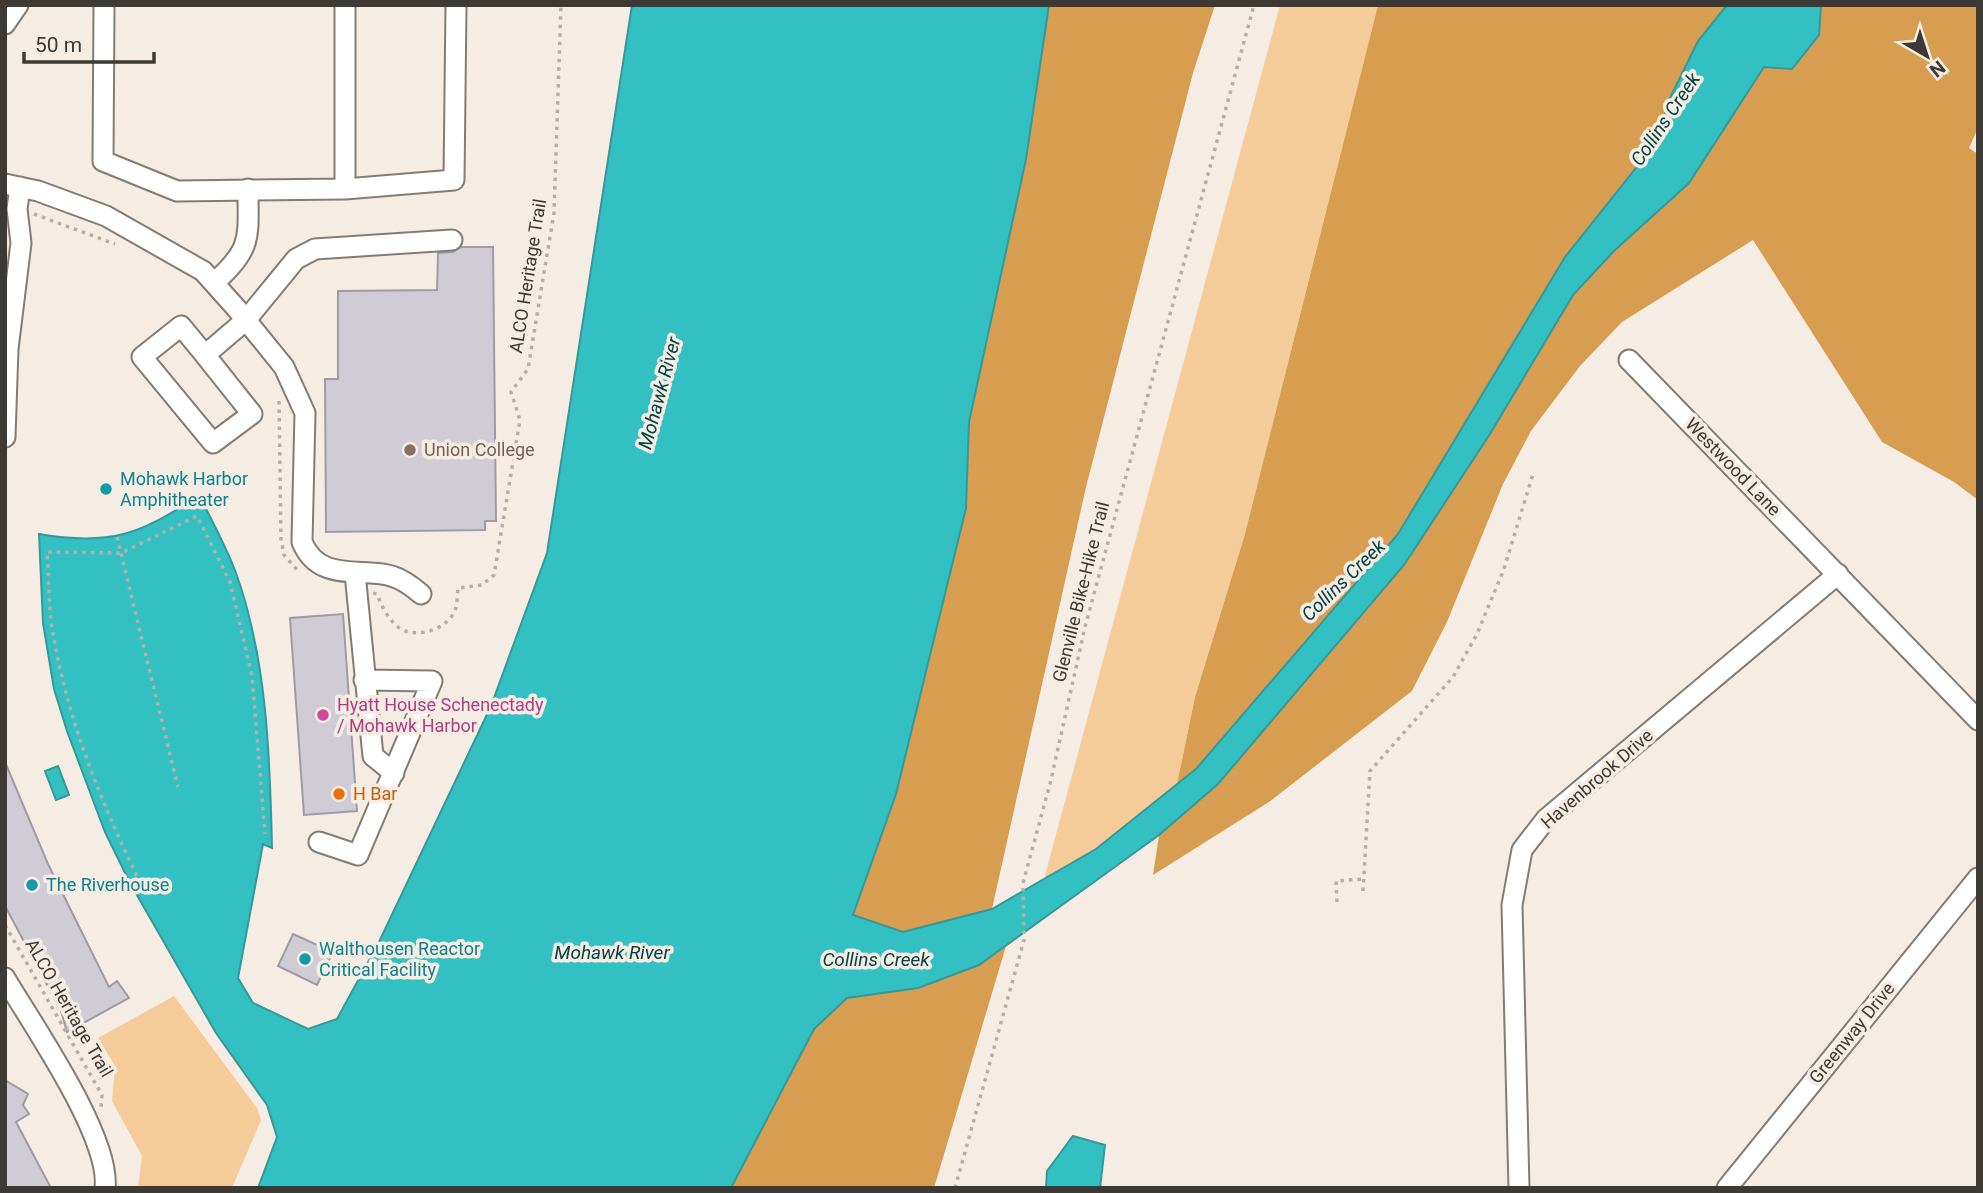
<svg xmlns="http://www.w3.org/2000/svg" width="1983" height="1193" font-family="Roboto,sans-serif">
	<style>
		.green { fill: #f4cb99 }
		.forest { fill: #d79e52 }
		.water { fill: #32c0c3; stroke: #359899; stroke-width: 2 }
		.building { fill: #cfccd6; stroke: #9f9ba5; stroke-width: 2 }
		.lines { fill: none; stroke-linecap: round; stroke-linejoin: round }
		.minor-casing { stroke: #837c73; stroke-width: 23 }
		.path { stroke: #b5afa7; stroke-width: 3.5; stroke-dasharray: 3.5 5; stroke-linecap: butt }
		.minor { stroke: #fff; stroke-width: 19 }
		.education-dot { fill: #8d6e63; stroke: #f5ede3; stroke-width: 2.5 }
		.culture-dot { fill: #0f9aa8; stroke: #f5ede3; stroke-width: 2.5 }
		.hotel-dot { fill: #d1479c; stroke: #f5ede3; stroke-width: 2.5 }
		.food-dot { fill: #e8710a; stroke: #f5ede3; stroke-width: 2.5 }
		.labels { text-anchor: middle; stroke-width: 7; stroke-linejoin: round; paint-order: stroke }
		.street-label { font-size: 18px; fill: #3d3a36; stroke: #f5ede3 }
		.education-label { font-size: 18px; fill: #785e54; stroke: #f5ede3; text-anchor: start }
		.culture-label { font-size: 18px; fill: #0d838f; stroke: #f5ede3; text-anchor: start }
		.hotel-label { font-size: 18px; fill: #b23c85; stroke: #f5ede3; text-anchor: start }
		.food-label { font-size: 18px; fill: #c56008; stroke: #f5ede3; text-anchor: start }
		.water-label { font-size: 19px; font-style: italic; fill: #034345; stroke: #f5ede3 }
	</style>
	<rect width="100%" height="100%" fill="#f5ede3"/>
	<!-- green -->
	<path class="green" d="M1280,5H1378L1245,534L1195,697L1177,784L1096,849L1044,879Z
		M174,996L257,1108L261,1120L232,1188H138L142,1156L112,1101L115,1066L98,1038Z"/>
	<!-- forest -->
	<path class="forest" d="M1049,5H1215L1193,73L1086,487L992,909L903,932L853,915L896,794L966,508L969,422L1026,159Z
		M1378,5H1727L1698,41L1670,98L1655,144L1565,257L1398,534L1196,769L1177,784L1195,697L1245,534Z
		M1821,5H1978V128L1969,148L1978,154V500L1954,482L1882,442L1753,240L1622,322L1580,366L1531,431L1503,484L1447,622L1412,691L1269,802L1153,875L1159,835L1218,784L1404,565L1490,434L1573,295L1614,251L1689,183L1764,67L1792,69L1819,35Z
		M1006,946L934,1188H731L814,1029L847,998L918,988L979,965Z"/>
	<!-- water -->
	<path class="water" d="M632,5H1049L1026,159L969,422L966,508L896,794L853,915L903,932L992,909L1096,849L1196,769L1398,534L1565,257L1655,144L1670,98L1698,41L1727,5H1821L1819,35L1792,69L1764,67L1689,183L1614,251L1573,295L1490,434L1404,565L1218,784L1159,835L979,965L918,988L847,998L814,1029L731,1188H258L277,1137L267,1105L216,1033L130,883L105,832L67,731L54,689L43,623L39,534C108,546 142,535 199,495C212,521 226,546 236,573C267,659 270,757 272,848L263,844L238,978L253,1003L308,1029L337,1019L379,942L491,706L547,553Z
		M58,766L69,795L56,800L45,771Z
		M1073,1136L1105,1145L1100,1188H1046L1047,1171Z"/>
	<!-- building -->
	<path class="building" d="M461,247H493L496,521H485V530L326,532L325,379H338V291L437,290L438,253L453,252Z
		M343,614L357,811L304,815L290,618Z
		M5,762L48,864L109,987L117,981L129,998L67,1032L61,1011L5,906Z
		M293,934L333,952L317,985L278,966Z
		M5,1080L28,1094L23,1105L29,1114L16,1122L51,1188H5Z"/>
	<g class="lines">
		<defs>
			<path id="minor" d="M104,5L103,161L177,191L345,189L454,180L456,5
				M5,24L18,5
				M5,184L38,191L106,216L203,271L237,309L284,367L305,413L302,542C317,578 350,570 382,574C398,576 409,584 421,594
				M345,189V5
				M214,283C253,248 248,238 248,189
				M205,355L252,414L213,443L142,357L181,326L205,355L246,320L296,259L315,249L452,240
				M1629,360L1978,720
				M5,437L8,349L21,243L17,209L20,187
				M355,573L373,756L394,773
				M319,842L358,855L432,681L364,680
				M5,978C32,1024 111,1137 105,1188
				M1519,1188L1512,905L1522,850L1546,819L1838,574
				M1727,1188L1978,878"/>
		</defs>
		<!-- minor casing -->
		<use href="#minor" class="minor-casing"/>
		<!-- path -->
		<path class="path" d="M34,214L115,244
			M279,401L281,539L284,555L299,572
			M117,537L178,787
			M373,593L377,594C382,606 387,618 398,627C414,640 448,630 455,610C458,603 457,594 458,588L482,585L494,575L520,420L511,392L528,369L554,213L561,5
			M144,891C104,809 68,723 53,633C48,606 49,579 47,552L121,553L197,516L230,582L252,676L265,834
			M1363,891L1370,771L1453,677L1477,634L1504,569L1533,474
			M1337,902L1336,881L1364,879
			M5,925L102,1095L101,1107
			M955,1188L1024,940L1023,883L1051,780L1085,627L1254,5"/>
		<!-- minor -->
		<use href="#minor" class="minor"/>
	</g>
	<!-- markers -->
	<circle class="education-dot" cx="410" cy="450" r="7"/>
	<g class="culture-dot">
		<circle cx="106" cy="489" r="7"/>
		<circle cx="32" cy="885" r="7"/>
		<circle cx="305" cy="959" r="7"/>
	</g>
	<circle class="hotel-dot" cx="323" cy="715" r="7"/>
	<circle class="food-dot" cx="339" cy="794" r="7"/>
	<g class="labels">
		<!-- street labels -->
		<g class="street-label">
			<text transform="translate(528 276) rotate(-81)" y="6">ALCO Heritage Trail</text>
			<text transform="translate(1733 467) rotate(46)" y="6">Westwood Lane</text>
			<text transform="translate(1081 592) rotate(-76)" y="6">Glenville Bike-Hike Trail</text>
			<text transform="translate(1597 779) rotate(-41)" y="6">Havenbrook Drive</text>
			<text transform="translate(69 1008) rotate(60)" y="6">ALCO Heritage Trail</text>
			<text transform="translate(1852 1033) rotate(-51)" y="6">Greenway Drive</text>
		</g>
		<!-- education labels -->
		<g class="education-label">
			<text x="424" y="456">Union College</text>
		</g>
		<!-- culture labels -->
		<g class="culture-label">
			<text x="120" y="485">Mohawk Harbor<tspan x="120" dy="21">Amphitheater</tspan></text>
			<text x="46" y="891">The Riverhouse</text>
			<text x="319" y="955">Walthousen Reactor<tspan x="319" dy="21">Critical Facility</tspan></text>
		</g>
		<!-- hotel labels -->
		<g class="hotel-label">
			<text x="337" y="711">Hyatt House Schenectady<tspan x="337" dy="21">/ Mohawk Harbor</tspan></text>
		</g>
		<!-- food labels -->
		<g class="food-label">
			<text x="353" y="800">H Bar</text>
		</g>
		<!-- water labels -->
		<g class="water-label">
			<text transform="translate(1665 119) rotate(-56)" y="7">Collins Creek</text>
			<text transform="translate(659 393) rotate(-75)" y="7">Mohawk River</text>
			<text transform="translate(1343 580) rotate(-44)" y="7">Collins Creek</text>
			<text x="612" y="959">Mohawk River</text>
			<text x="876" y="966">Collins Creek</text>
		</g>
	</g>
	<!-- border -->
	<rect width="1983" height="1193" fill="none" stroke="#3d3a36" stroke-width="14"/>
	<!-- north arrow -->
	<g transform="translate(1927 56) rotate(141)" stroke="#f5ede3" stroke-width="5" paint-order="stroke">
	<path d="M0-5L12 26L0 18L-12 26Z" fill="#3d3a36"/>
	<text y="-10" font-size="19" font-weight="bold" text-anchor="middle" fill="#3d3a36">N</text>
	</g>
	<!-- scale -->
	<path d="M24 52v10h130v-10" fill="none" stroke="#3d3a36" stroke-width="3.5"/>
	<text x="35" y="52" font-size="21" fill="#3d3a36" stroke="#f5ede3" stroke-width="5" paint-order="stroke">50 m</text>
</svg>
